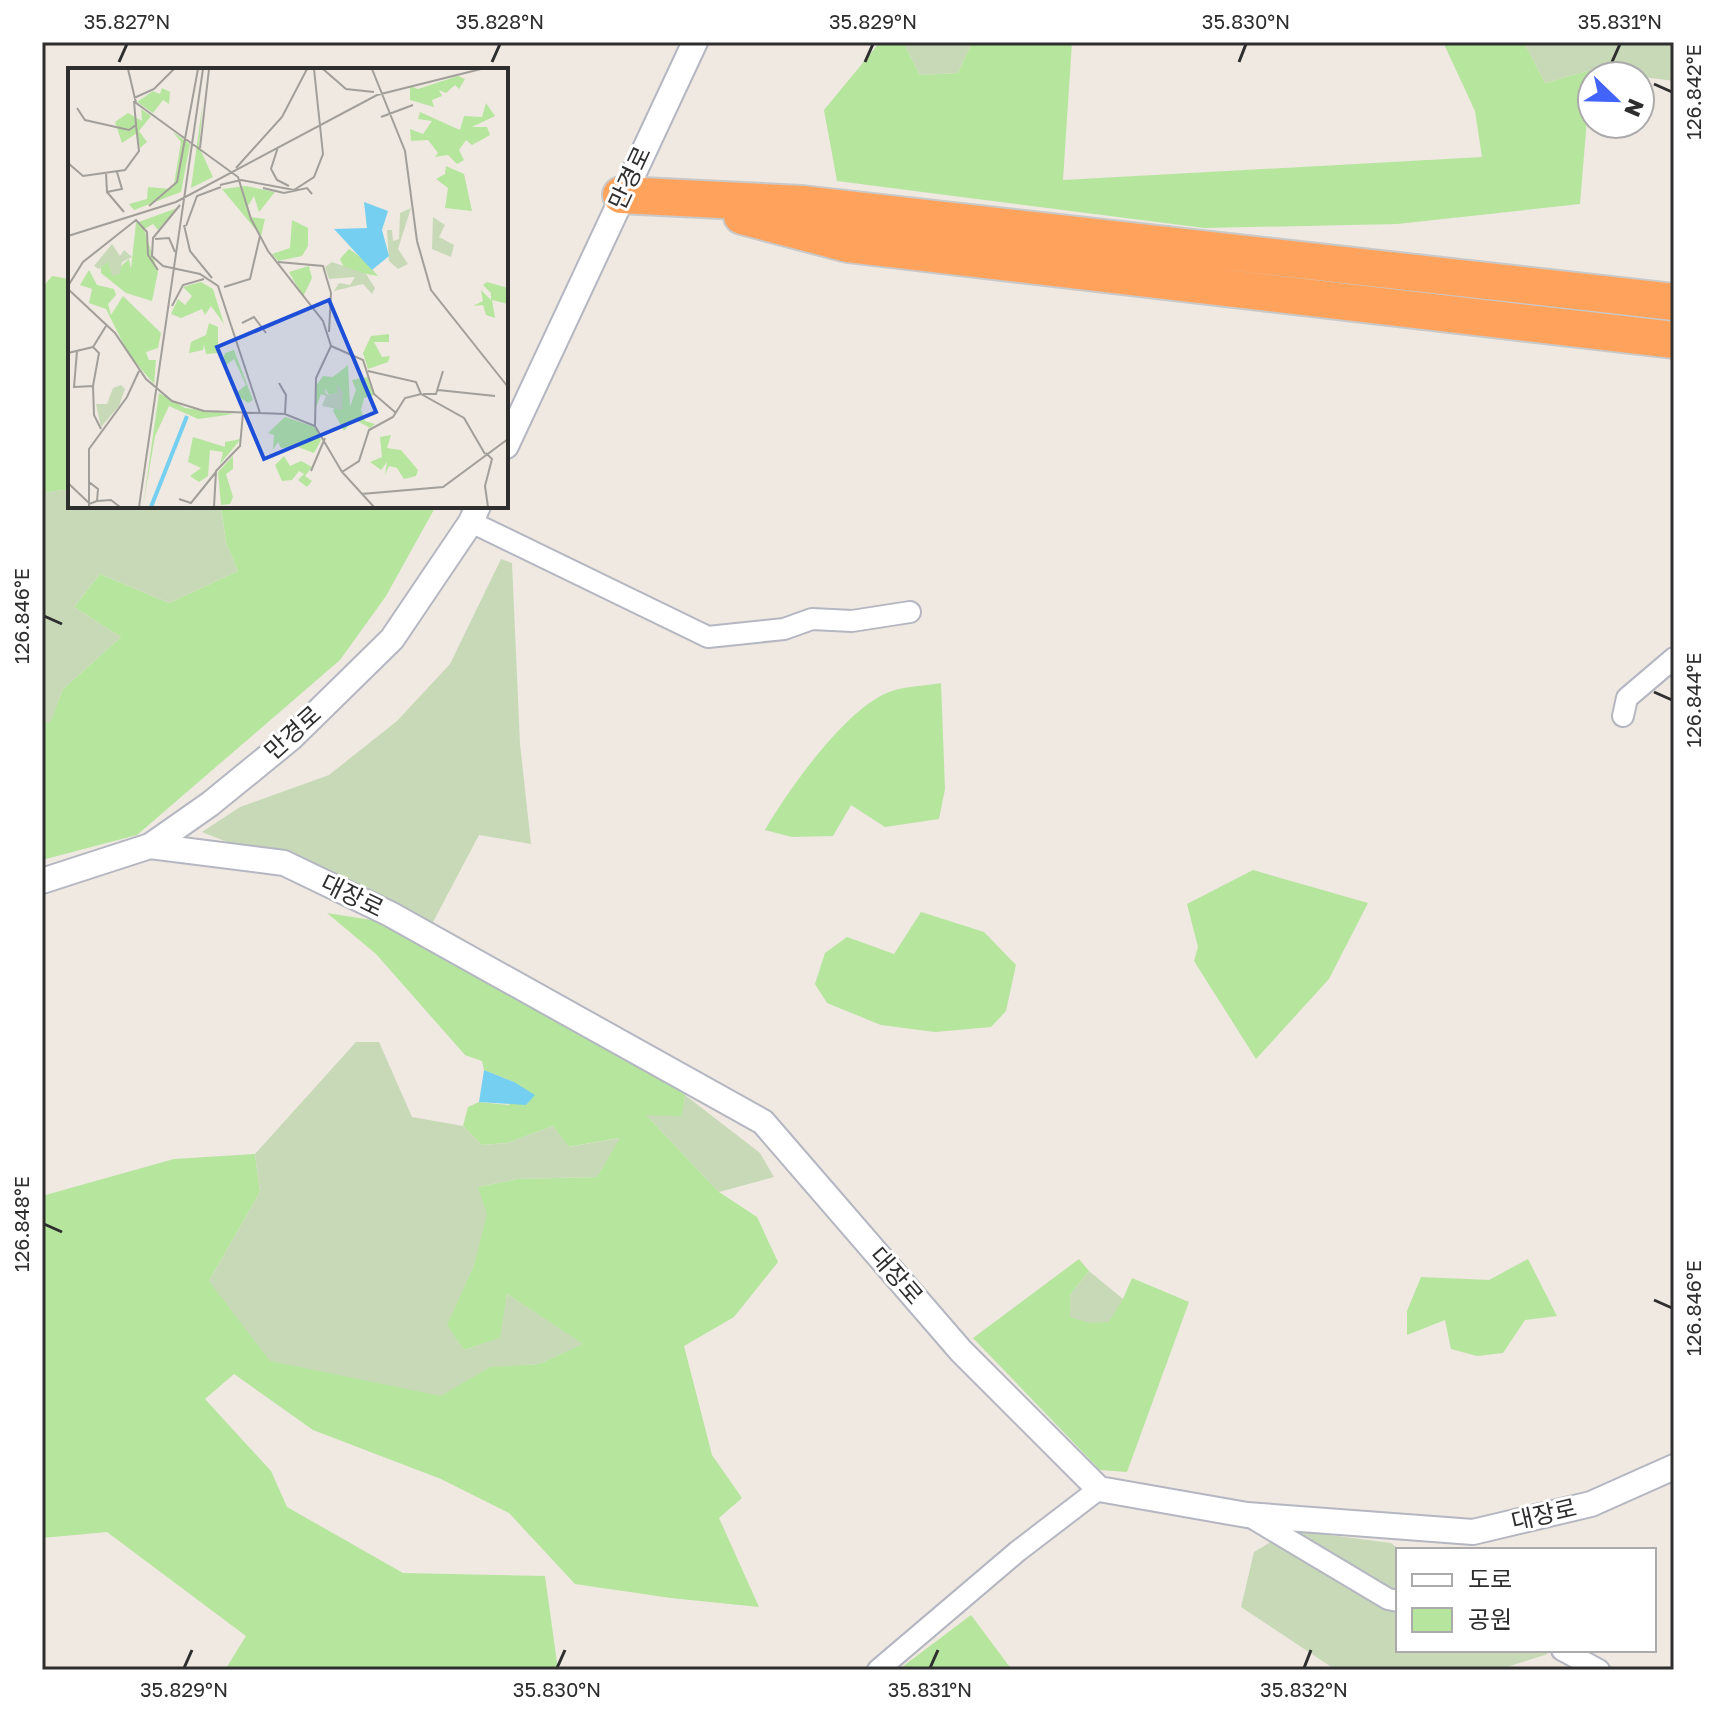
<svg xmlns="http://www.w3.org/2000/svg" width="1716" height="1712" font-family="'Golos Text','Noto Sans KR',sans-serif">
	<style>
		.green { fill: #b6e59e }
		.cemetery { fill: #c8d9b8 }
		.water { fill: #75cff0 }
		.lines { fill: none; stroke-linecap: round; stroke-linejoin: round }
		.minor-casing { stroke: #b4b7c1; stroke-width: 24 }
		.tertiary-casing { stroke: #b4b7c1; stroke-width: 28 }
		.motorway-casing { stroke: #c9c9c9; stroke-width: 40 }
		.minor { stroke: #fff; stroke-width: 20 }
		.tertiary { stroke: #fff; stroke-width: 24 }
		.motorway { stroke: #ffa35c; stroke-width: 36 }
		.ticks { fill: none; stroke: #2e2e2e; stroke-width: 3 }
		.labels { text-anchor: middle; stroke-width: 6; stroke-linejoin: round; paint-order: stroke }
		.street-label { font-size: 24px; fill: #2e2e2e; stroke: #fff }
		.inset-river { fill: none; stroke: #75cff0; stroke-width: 4 }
		.inset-road { fill: none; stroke: #a29e99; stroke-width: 2 }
		.view { fill: #1d4ed8; fill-opacity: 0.15; stroke: #1d4ed8; stroke-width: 4 }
		.inset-edge { fill: none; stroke: #2e2e2e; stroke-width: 4 }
		.neatline { fill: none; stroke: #2e2e2e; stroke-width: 3 }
		.ticks-label { font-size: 20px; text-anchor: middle; fill: #2e2e2e }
	</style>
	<rect width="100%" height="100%" fill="#efe9e1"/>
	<!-- green -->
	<path class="green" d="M880,42H903L920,75L958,73L972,42H1072L1063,180L1482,157L1475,111L1443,42H1524L1545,83L1591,70L1580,204L1397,224L1204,228L837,181L824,110Z
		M52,276L70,279V489L42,493V288Z
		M221,506H436L386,596L340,660L137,835L42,860V723L50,722L63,689L121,637L74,607L100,574L169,603L238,571L226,543Z
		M941,683L945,789L939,819L885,827L851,805L833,836L792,837L765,830C788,790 848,705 892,691C907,686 926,686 941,683Z
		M1253,870L1368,903L1329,979L1256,1059L1194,961L1198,947L1187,904Z
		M921,912L984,932L1016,965L1006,1011L991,1027L935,1032L881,1025L827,1003L815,984L825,953L847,937L894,954Z
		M327,913L378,921L591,1040L668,1077L685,1095L683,1116H647L719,1192L757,1217L778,1262L734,1317L684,1346L712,1455L742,1498L719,1518L759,1607L671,1598L575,1584L509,1513L441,1479L313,1430L234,1374L205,1399L271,1471L287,1507L403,1573L545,1576L558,1670H225L246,1636L107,1532L42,1538V1196L174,1159L255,1154L260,1192L209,1281L481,1367L539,1364L582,1344L507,1294L501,1338L464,1350L446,1325L474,1265L478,1187L517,1179L597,1177L619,1138L568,1147L553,1126L507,1143L482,1145L463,1126L468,1107L479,1102L509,1105L514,1082L484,1070L482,1061L465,1055L376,954Z
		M1079,1259L1089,1271L1070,1295L1123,1299L1132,1278L1189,1302L1127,1472L1100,1470L973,1338Z
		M1528,1259L1557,1316L1525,1320L1503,1353L1477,1356L1451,1349L1445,1320L1407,1335V1311L1421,1277L1489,1280Z
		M971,1615L1012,1670H898Z"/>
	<!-- cemetery -->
	<path class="cemetery" d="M903,42H972L958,73L920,75Z
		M1524,42H1674V81L1591,70L1545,83Z
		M70,489V506H221L226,543L238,571L169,603L100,574L74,607L121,637L63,689L50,723H42V493Z
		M501,559L512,563L520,744L531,844L479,835L432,924L202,832L240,807L329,775L397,721L450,664Z
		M356,1042H379L412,1117L463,1126L482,1145L507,1143L553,1126L569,1147L620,1138L597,1177L517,1179L478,1187L487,1214L474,1265L447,1325L464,1350L500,1338L507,1294L583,1344L539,1364L490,1367L441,1396L270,1361L209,1281L260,1192L255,1154Z
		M685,1095L760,1153L774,1177L719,1192L646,1115L682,1116Z
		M1089,1271L1123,1299L1109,1322L1089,1323L1070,1317V1295Z
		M1291,1530L1391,1543L1400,1550H1398V1650H1541L1548,1654L1497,1670H1336L1241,1607L1254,1552Z"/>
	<!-- water -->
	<path class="water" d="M484,1070L514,1082L535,1095L526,1105L479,1102Z"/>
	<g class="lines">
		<defs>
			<path id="minor" d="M471,522L708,637L784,629L812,619L852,621L910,612
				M1623,716L1627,698L1674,658
				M1249,1516L1388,1599L1398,1601
				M1562,1650L1599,1670
				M878,1670L1018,1551L1099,1489"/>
			<path id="tertiary" d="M506,446L695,42
				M150,846L284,863L390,914L763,1122L961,1351L1099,1489L1247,1515L1473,1532L1591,1504L1674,1467
				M42,881L150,846L210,804L291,738L392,639L471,522L478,506"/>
			<path id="motorway" d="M621,195L802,204L1674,302
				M742,216L848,244L1674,340"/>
		</defs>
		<!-- minor casing -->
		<use href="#minor" class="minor-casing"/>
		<!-- tertiary casing -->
		<use href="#tertiary" class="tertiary-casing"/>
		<!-- motorway casing -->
		<use href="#motorway" class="motorway-casing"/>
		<!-- minor -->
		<use href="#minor" class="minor"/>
		<!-- tertiary -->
		<use href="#tertiary" class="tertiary"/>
		<!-- motorway -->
		<use href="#motorway" class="motorway"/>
	</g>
	<!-- ticks -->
	<path class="ticks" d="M119,62L127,44M492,62L500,44M865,62L873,44M1239,62L1246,44M1612,62L1620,44M1654,84L1672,92M44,616L62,624M1654,692L1672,700M44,1224L62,1232M1654,1300L1672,1308M184,1668L192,1650M557,1668L565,1650M930,1668L938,1650M1304,1668L1311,1650"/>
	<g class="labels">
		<!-- street labels -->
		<g class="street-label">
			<text transform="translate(630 178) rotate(-65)" y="8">만경로</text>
			<text transform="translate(293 733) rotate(-42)" y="8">만경로</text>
			<text transform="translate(352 896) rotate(26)" y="8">대장로</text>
			<text transform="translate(896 1276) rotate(49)" y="8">대장로</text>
			<text transform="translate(1544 1515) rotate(-13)" y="8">대장로</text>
		</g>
	</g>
	<!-- overview -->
	<g transform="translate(68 68)">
		<rect width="440" height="440" fill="#efe9e1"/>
		<path d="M390,8L397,11L391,21L387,17L378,25L371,22L374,28L364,32L366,39L342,32V18L350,21ZM94,20L102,24L101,36L95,32L85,45L69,34L85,23L92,26ZM135,33L131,79L145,109L123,120ZM418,35L427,48L404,59H419L422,67L404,77L398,72L391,82L396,92L389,96L380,87L367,89L370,85L360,72L343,73L342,61L355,66L364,53L350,51L352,44L392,62L396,48L414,49ZM73,41L83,48L71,63L79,74L72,80L69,65L54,75L47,54L60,45L74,53ZM105,64L122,76L113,124L66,142L61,136L79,131L80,119L102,121L106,116L113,74ZM378,98L396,106L404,143L377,140L380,120L368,111L377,106ZM178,118L207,124L191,144L186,128L180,138L183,149L197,151L193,168L154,121ZM109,140L90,162L85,156L76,161L90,204L84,233L58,225L33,205V195L40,193L52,199L61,191L63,201L68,155ZM224,152L240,160V178L234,188L210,193L204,186L222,180ZM281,181L294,190L310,208L277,202L272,191ZM241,198L244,210L235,229L221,204ZM21,202L29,217L46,221L48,227L40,236L43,247L55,228L93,265L90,280L78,284L81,292H88L86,316L61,287L38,241L21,235L24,221L12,217ZM133,214L145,221L156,256L143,238L137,247L134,241L113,250L103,246L110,231L117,237L124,228L115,219ZM419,214L440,220V236L424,232L427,250L418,247L415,237L405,238L415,233L413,222L423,232V225L415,217ZM141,255L150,259V285L138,286L136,276L135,282L121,285L123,274L138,267ZM321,266V274H306L314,289L322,288L320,294L300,301L295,285L303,268ZM166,282L185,332L180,335L167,326L178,317L166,291L157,298L154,294L157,285ZM280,297L282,339L288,322L284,312L300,309L306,327L296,330L293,342L297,353L307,356L302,360L286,351L276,363L265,343L272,322L270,318V325L261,327L257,320L258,328L253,326L248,340V318L255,308L265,309ZM91,325L117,340L166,346L130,351L101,338L87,368L75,438ZM217,349L247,359L253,372L246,385L230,379L213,380L210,374L205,382L206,367L200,365ZM323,367L319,380L333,382L350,402L348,408L336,411L329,400L321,398L317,407L319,394L313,402L302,394L314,389L312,369ZM125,369L157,379V374L173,371L152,396L155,384L142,382L140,408L131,414L122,408L133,400L120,394ZM165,388V401L158,406L165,429L162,436L153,437L150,404ZM216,388L222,398L233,393L244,399L237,408L244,413L239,419L230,412L236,406L231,403L224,412L214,413L207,397Z" fill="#b6e59e"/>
		<path d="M343,140L330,181L340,196L330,201L321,193L319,162H324L325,173L331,171L332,145ZM365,149L377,157L371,169L386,177L383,189L364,181ZM44,176L52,188L56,182L64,189L54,194L52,206L44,208L40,194L31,201L26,198ZM264,194L298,206L307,220L304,226L295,216L266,223L271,215L282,217L287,209L261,211L257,199ZM268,316L275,324L274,342L254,338L258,328L253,319L260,327L270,325ZM53,317L57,321L51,338L33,359L28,336H39L45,320Z" fill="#c8d9b8"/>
		<path d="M296,134L320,143L314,162L321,188L304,202L266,161L299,160Z" fill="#75cff0"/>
		<path class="inset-river" d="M83,439L119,348"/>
		<path class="inset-road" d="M60,1L68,35L170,109L183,151L200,183L255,253L263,278L248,310L247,358M255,1L278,21L306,24M304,1L337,83L349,173L363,222L440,319M66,30L86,21L106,1M9,40L17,52L61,62L68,57L66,33M313,49L345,37M210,79L203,101L209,112L221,118M132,80L141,1M0,95L15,108L57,102L71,83L68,57M168,100L214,49L239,1M38,105L39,124L54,121L49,104M152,117L173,112L226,122L246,109L255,86L246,1M195,120L216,125L239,120L244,126M39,124L56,144M112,137L85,170L84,188L95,198L132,206L150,218L192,345M81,138L109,114L130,1M116,157L122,183L144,210M118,158L129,128L153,119M0,168L108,134L309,27L413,1M87,171L101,170L107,184M210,194L255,198L263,225L261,264M0,218L15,194L68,152L79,164L80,187L90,202M156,219L182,211L192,168M0,221L47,265L78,311L104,333L136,343L217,346L247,358L274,404L306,439M104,238L115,217L136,211M174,255L186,249L198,265M263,278L295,292L306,326L328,345M9,283L6,319L25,318L31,285L25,279M0,285L25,279L38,258M300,303L348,314L353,326M211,315L218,327L217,346M25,318L26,347L33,361M370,322L427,328M355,326H368L375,303M418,385L424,391L417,418L420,439M243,403L257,370M274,404L291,393L301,362L325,349L337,330L353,326L396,350L417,386M21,414L30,421L29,433L21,436M0,415L21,435M293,426L375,419L440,371M111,431L123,435L148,404M29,433L43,432L52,439M21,439V381L59,329L71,303M71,439L135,1M146,439L148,403L172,378L175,345"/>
		<path class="view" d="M261,232L308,344L196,391L149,279Z"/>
		<rect width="440" height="440" class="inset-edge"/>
	</g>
	<!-- border -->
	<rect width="1716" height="1712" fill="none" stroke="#ffffff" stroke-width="88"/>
	<!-- legend -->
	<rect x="1396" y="1548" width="260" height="104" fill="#ffffff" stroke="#ababab" stroke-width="2"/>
	<rect x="1412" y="1574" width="40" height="12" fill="#ffffff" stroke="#ababab" stroke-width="2"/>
	<text x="1468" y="1588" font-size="24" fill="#2e2e2e">도로</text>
	<rect x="1412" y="1608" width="40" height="24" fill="#b6e59e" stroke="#ababab" stroke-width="2"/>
	<text x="1468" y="1628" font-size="24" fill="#2e2e2e">공원</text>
	<!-- north arrow -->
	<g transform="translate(1616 100) rotate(113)"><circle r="38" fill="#ffffff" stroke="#ababab" stroke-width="2"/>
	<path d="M0-6L14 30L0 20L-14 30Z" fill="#4264fb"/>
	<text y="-12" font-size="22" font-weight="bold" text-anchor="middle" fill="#2e2e2e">N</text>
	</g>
	<rect x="44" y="44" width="1628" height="1624" class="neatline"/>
	<g class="ticks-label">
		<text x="127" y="29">35.827°N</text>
		<text x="500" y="29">35.828°N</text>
		<text x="873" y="29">35.829°N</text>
		<text x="1246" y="29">35.830°N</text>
		<text x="1620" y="29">35.831°N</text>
		<text transform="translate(1694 92) rotate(-90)" y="7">126.842°E</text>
		<text transform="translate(22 616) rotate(-90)" y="7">126.846°E</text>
		<text transform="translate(1694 700) rotate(-90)" y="7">126.844°E</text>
		<text transform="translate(22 1224) rotate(-90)" y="7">126.848°E</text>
		<text transform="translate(1694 1308) rotate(-90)" y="7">126.846°E</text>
		<text x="184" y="1697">35.829°N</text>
		<text x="557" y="1697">35.830°N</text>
		<text x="930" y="1697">35.831°N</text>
		<text x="1304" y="1697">35.832°N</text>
	</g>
</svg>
